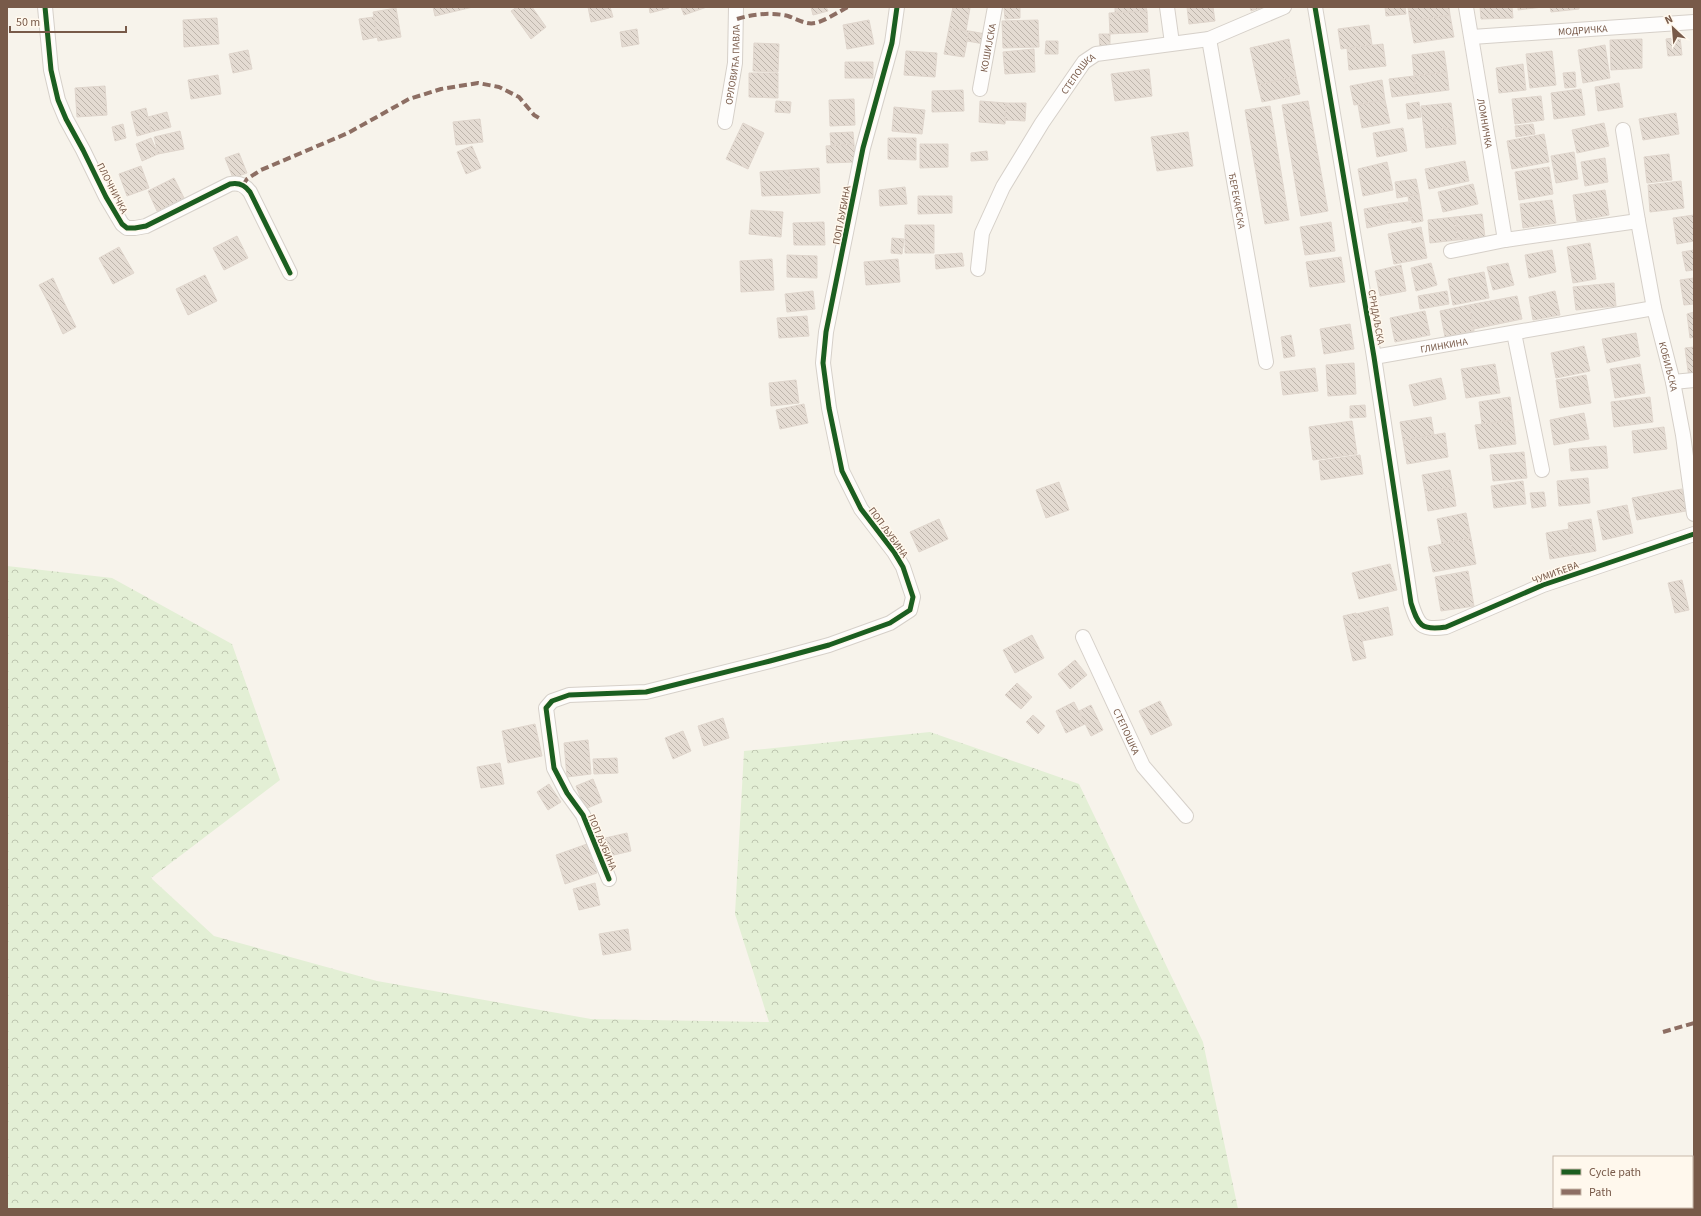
<svg xmlns="http://www.w3.org/2000/svg" width="1701" height="1216" font-family="'Source Sans 3',sans-serif">
	<style>
		.forest { fill: url(#forest-crowns) }
		.building { fill: url(#building-back-hatch); stroke: #e0d6cd }
		.lines { fill: none; stroke-linecap: round; stroke-linejoin: round }
		.street-casing { stroke: #d6d0c9; stroke-width: 16 }
		.street { stroke: #fefdfc; stroke-width: 14 }
		.quiet { stroke: #8d6e63; stroke-width: 4; stroke-dasharray: 8 4; stroke-linecap: butt }
		.cycleway-casing { stroke: #fff8ed; stroke-width: 8 }
		.cycleway { stroke: #1b5e20; stroke-width: 5 }
		.labels { text-anchor: middle; stroke-width: 3; stroke-linejoin: round; paint-order: stroke }
		.street-label { font-size: 10px; fill: #785a49; stroke: #fff8ed }
	</style>
	<defs>
		<pattern id="forest-crowns" width="20" height="18" patternUnits="userSpaceOnUse"><rect width="20" height="18" fill="#e3efd5"/><path d="M2 6a3 3 0 1 1 6 0M12 15a3 3 0 1 1 6 0" fill="none" stroke="#bdc5af"/></pattern>
		<pattern id="building-back-hatch" width="6" height="6" patternUnits="userSpaceOnUse"><rect width="6" height="6" fill="#e4dbd2"/><path d="M-1 5l2 2M0 0l6 6M5-1l2 2" fill="none" stroke="#beb5ac"/></pattern>
	</defs>
	<rect width="100%" height="100%" fill="#f7f3eb"/>
	<!-- forest -->
	<path class="forest" d="M7,566L112,578L232,644L280,780L151,878L214,936L377,981L591,1019L769,1022L735,914L744,751L930,732L1079,784L1203,1042L1238,1209H7Z"/>
	<!-- building -->
	<path class="building" d="M433,7H473L435,16Z
		M517,7H532L546,27L531,39L511,11Z
		M588,7H610L613,17L591,22Z
		M649,7H669V8L650,13Z
		M681,7H707L684,15Z
		M811,7H826L828,11L813,15Z
		M953,7L970,8L966,31L949,28Z
		M1004,7H1020V18L1005,19Z
		M1115,7H1146L1147,11L1115,13Z
		M1187,7H1213L1215,21L1189,24Z
		M1250,7H1263L1251,11Z
		M1385,7H1405L1406,14L1386,16Z
		M1408,7H1449L1450,15L1410,21Z
		M1480,7H1512L1513,18L1481,19Z
		M1518,7H1543L1518,10Z
		M1550,7H1579V9L1551,12Z
		M396,8L401,37L378,41L373,12Z
		M1147,11L1148,32L1110,34L1109,13Z
		M1450,15L1454,37L1414,43L1410,21Z
		M374,17L378,37L363,40L359,19Z
		M217,18L219,44L184,47L183,20Z
		M869,20L874,44L847,49L843,25Z
		M1038,20L1039,47L1003,48L1002,21Z
		M1369,25L1372,45L1341,49L1338,29Z
		M949,28L969,31L964,57L944,54Z
		M637,29L639,44L622,47L620,32Z
		M969,31L986,34L984,44L967,41Z
		M1099,34H1110V47L1100,48Z
		M1680,37L1682,55L1668,56L1666,39Z
		M1289,39L1296,76L1258,85L1250,48Z
		M1642,39V68L1611,70L1610,40Z
		M1046,41H1058V54H1045Z
		M754,43L779,44L778,72L753,71Z
		M1383,44L1386,66L1349,70L1347,48Z
		M1605,45L1610,78L1583,83L1578,50Z
		M1034,49L1035,72L1005,74L1003,52Z
		M248,50L252,69L233,73L229,54Z
		M906,51L937,53L935,77L904,75Z
		M1444,51L1447,72L1414,76L1412,55Z
		M1552,51L1556,85L1530,88L1526,54Z
		M845,62H873V78H845Z
		M1523,64L1526,90L1499,93L1496,68Z
		M1149,69L1152,96L1115,101L1111,74Z
		M1447,72L1449,90L1417,94L1414,76Z
		M1575,72L1576,87L1565,88L1563,73Z
		M749,73H778V98L749,97Z
		M218,75L221,94L191,99L188,80Z
		M1296,76L1300,94L1262,102L1258,85Z
		M1414,76L1417,94L1392,97L1389,79Z
		M1382,80L1385,100L1354,105L1350,86Z
		M1619,83L1623,107L1598,111L1595,87Z
		M105,86L107,115L77,117L75,88Z
		M1581,89L1585,115L1554,119L1551,93Z
		M963,90L964,111L932,112V91Z
		M1541,96L1544,120L1515,124L1512,99Z
		M854,99L855,125L830,126L829,100Z
		M1385,100L1390,123L1362,128L1358,105Z
		M776,101L791,102L790,113L775,112Z
		M980,101L1006,103L1005,124L979,122Z
		M1308,101L1328,211L1301,216L1282,105Z
		M1419,102L1421,117L1408,119L1406,104Z
		M1006,103H1026L1025,121L1005,120Z
		M1451,103L1454,127L1424,131L1421,106Z
		M1270,106L1289,220L1265,224L1245,110Z
		M894,107L925,110L922,134L892,131Z
		M146,108L151,132L137,136L131,112Z
		M167,112L171,127L151,132L148,117Z
		M1676,113L1679,134L1643,140L1639,119Z
		M480,119L483,142L456,145L453,122Z
		M743,123L764,133L748,169L726,159Z
		M1604,123L1609,146L1577,153L1572,130Z
		M123,124L126,138L115,141L112,127Z
		M1533,124L1535,134L1516,137L1515,126Z
		M1454,127L1456,144L1426,148L1424,131Z
		M1403,128L1407,151L1377,157L1373,133Z
		M180,131L184,149L158,154L154,137Z
		M853,132L854,144L831,145L830,133Z
		M1188,132L1193,166L1157,171L1151,137Z
		M1544,134L1549,162L1512,169L1507,141Z
		M151,138L158,154L142,161L136,144Z
		M888,138H916V160L888,159Z
		M854,144L855,162L827,163L826,146Z
		M920,144H948V167L920,168Z
		M472,146L481,168L466,174L457,152Z
		M987,151L988,160L971,161V153Z
		M1574,152L1578,179L1556,183L1551,156Z
		M239,153L247,173L233,178L225,158Z
		M1669,154L1672,180L1647,183L1644,157Z
		M1605,158L1608,182L1585,186L1581,162Z
		M1465,161L1469,181L1429,189L1425,169Z
		M1387,162L1393,190L1363,196L1358,169Z
		M141,166L149,188L127,196L119,174Z
		M1549,167L1553,194L1519,200L1515,172Z
		M819,168L820,193L790,195L789,170Z
		M789,170L790,195L762,196L760,172Z
		M174,178L184,198L157,211L148,191Z
		M1416,179L1419,194L1397,198L1395,182Z
		M1681,181L1684,208L1650,212L1648,185Z
		M1473,184L1478,204L1443,212L1438,192Z
		M905,187L907,204L880,206L879,190Z
		M1605,190L1609,215L1577,221L1573,195Z
		M1419,194L1423,221L1412,223L1408,196Z
		M918,196H952V213L918,214Z
		M1552,200L1556,223L1523,228L1520,204Z
		M1408,202L1412,220L1390,223L1387,205Z
		M1387,205L1390,223L1367,228L1364,209Z
		M751,210L783,212L781,237L749,234Z
		M1482,214L1485,237L1457,240L1455,217Z
		M1694,215V241L1677,244L1673,218Z
		M1455,217L1457,240L1430,243L1428,220Z
		M824,222L825,245H794L793,223Z
		M1331,222L1335,251L1305,255L1300,227Z
		M905,225H934V253H905Z
		M1421,227L1427,258L1394,264L1388,234Z
		M237,236L248,258L224,270L213,248Z
		M892,238L904,239L902,254L891,253Z
		M1590,243L1596,279L1573,283L1567,247Z
		M119,247L134,273L113,284L99,258Z
		M1552,250L1556,272L1529,278L1525,255Z
		M1694,250V270L1686,271L1682,252Z
		M962,253L964,266L936,269L935,255Z
		M787,255L817,256V278L787,277Z
		M1341,257L1345,282L1310,287L1306,262Z
		M772,259L774,290L741,292L740,261Z
		M898,259L900,282L866,285L864,262Z
		M1431,263L1437,285L1416,291L1411,268Z
		M1508,263L1514,285L1493,290L1487,267Z
		M1401,265L1406,291L1380,296L1375,271Z
		M1484,272L1489,298L1453,305L1448,279Z
		M205,275L217,301L188,315L176,289Z
		M53,278L62,298L49,304L39,285Z
		M1694,278V304L1684,305L1680,280Z
		M1614,283L1616,306L1576,310L1573,287Z
		M813,291L815,309L787,312L785,294Z
		M1447,291L1449,304L1420,309L1418,296Z
		M1555,291L1560,315L1533,320L1529,297Z
		M1517,296L1522,319L1474,329L1469,305Z
		M62,298L76,327L63,334L49,304Z
		M1469,305L1474,331L1445,337L1440,311Z
		M1425,311L1430,335L1395,342L1390,318Z
		M1694,312V337L1690,338L1687,314Z
		M807,316L809,336L779,338L777,318Z
		M1350,324L1354,349L1324,354L1320,329Z
		M1636,333L1640,356L1607,363L1602,339Z
		M1291,335L1295,356L1284,358L1281,337Z
		M1584,346L1590,371L1556,378L1551,353Z
		M1694,347V377L1689,378L1685,348Z
		M1354,363L1356,394L1328,396L1326,365Z
		M1495,364L1500,393L1466,398L1461,369Z
		M1640,364L1645,393L1615,398L1610,369Z
		M1315,368L1318,391L1283,395L1280,372Z
		M1586,375L1591,403L1560,408L1556,380Z
		M1441,378L1446,399L1414,406L1409,385Z
		M796,380L799,403L771,406L769,383Z
		M1510,397L1513,420L1482,424L1479,402Z
		M1650,397L1653,422L1614,427L1611,402Z
		M804,404L808,423L780,429L776,410Z
		M1365,405L1366,417L1350,418V406Z
		M1584,413L1589,439L1554,445L1550,420Z
		M1431,417L1434,435L1403,440L1400,422Z
		M1513,420L1516,444L1479,449L1475,425Z
		M1352,421L1357,454L1313,460L1309,427Z
		M1664,427L1667,449L1634,453L1632,431Z
		M1445,433L1448,457L1407,464L1403,440Z
		M1606,446L1608,468L1571,471L1569,449Z
		M1524,452L1527,478L1493,481L1490,455Z
		M1360,455L1363,474L1321,480L1319,461Z
		M1450,470L1453,487L1425,492L1422,475Z
		M1588,478L1590,503L1559,506L1557,481Z
		M1523,481L1526,504L1494,508L1491,486Z
		M1059,482L1069,510L1046,518L1036,490Z
		M1453,487L1456,506L1428,511L1425,492Z
		M1682,489L1686,511L1652,517L1648,495Z
		M1544,492L1546,506L1532,508L1530,493Z
		M1648,495L1652,517L1637,520L1632,498Z
		M1627,505L1633,533L1603,540L1597,511Z
		M1466,513L1471,538L1442,544L1437,519Z
		M939,519L948,539L919,552L910,532Z
		M1591,519L1596,551L1573,555L1568,523Z
		M1569,529L1573,555L1550,559L1546,533Z
		M1471,538L1476,564L1433,572L1428,547Z
		M1390,564L1397,590L1359,599L1352,573Z
		M1468,571L1474,606L1441,611L1435,577Z
		M1682,580L1689,610L1675,613L1668,583Z
		M1388,607L1393,635L1362,641L1356,614Z
		M1356,613L1366,658L1353,661L1343,616Z
		M1032,635L1044,658L1015,673L1003,650Z
		M1075,660L1087,675L1070,689L1058,674Z
		M1017,683L1032,697L1021,709L1005,695Z
		M1160,701L1172,725L1151,735L1139,711Z
		M1074,702L1085,724L1066,733L1056,711Z
		M1091,705L1103,730L1091,736L1079,711Z
		M1033,715L1045,726L1038,734L1026,722Z
		M723,718L729,738L704,746L698,726Z
		M535,724L542,756L508,763L502,731Z
		M683,731L691,751L673,759L665,738Z
		M588,740L591,774L567,777L564,743Z
		M617,758L618,773L594,774L593,759Z
		M500,763L504,784L481,788L477,767Z
		M593,779L602,802L585,809L576,786Z
		M549,784L561,802L548,810L537,792Z
		M627,833L631,851L605,857L601,839Z
		M587,844L597,873L565,884L556,855Z
		M595,883L600,905L579,910L573,889Z
		M628,929L631,950L603,955L599,934Z"/>
	<g class="lines">
		<defs>
			<g id="street">
				<path d="M45,7L51,70L58,100L66,119L83,150L106,197L122,224L127,228H135L146,226L230,184C239,182 245,185 250,192L290,273"/>
				<path d="M1167,7L1172,43"/>
				<path d="M1315,7L1374,357L1411,603C1418,625 1421,631 1446,627L1543,585L1694,534"/>
				<path id="s1" d="M1466,7L1505,240"/>
				<path id="s2" d="M1472,37L1694,22"/>
				<path id="s3" d="M1209,39L1266,362"/>
				<path id="s4" d="M980,89L995,7"/>
				<path id="s5" d="M725,122L735,63L736,7"/>
				<path id="s6" d="M1623,130L1638,221L1654,308L1673,382L1683,435L1694,514"/>
				<path d="M1451,251L1505,240L1638,221"/>
				<path id="s7" d="M978,269L982,233L1003,187L1042,123L1084,62L1096,54L1209,39L1284,7"/>
				<path d="M1514,333L1542,470"/>
				<path id="s8" d="M1374,357L1654,308"/>
				<path d="M1673,382L1694,380"/>
				<path id="s9" d="M1083,637L1143,766L1186,816"/>
				<path d="M609,879L583,815L567,793L554,768L546,708L552,701L569,695L646,692L770,661L829,645L890,623L910,610L913,597L903,567L894,552L861,509L842,471L829,408L823,363L826,332L863,148L892,43L897,7"/>
			</g>
		</defs>
		<!-- street casing -->
		<use href="#street" class="street-casing"/>
		<!-- street -->
		<use href="#street" class="street"/>
		<!-- quiet -->
		<path class="quiet" d="M737,19C753,14 771,12 788,16C797,19 806,25 815,23C823,22 840,11 848,7
			M243,185L247,179L261,170L348,133L409,99L441,89L478,83L499,87L519,97L534,115L539,118
			M1663,1032L1694,1023"/>
		<defs>
			<path id="cycleway" d="M45,7L51,70L58,100L66,119L83,150L106,197L122,224L127,228H135L146,226L230,184C239,182 245,185 250,192L290,273
				M1315,7L1374,357L1411,603C1418,625 1421,631 1446,627L1543,585L1694,534
				M609,879L583,815L567,793L554,768L546,708L552,701L569,695L646,692L770,661L829,645L890,623L910,610L913,597L903,567L894,552L861,509L842,471L829,408L823,363L826,332L863,148L892,43L897,7"/>
		</defs>
		<!-- cycleway casing -->
		<use href="#cycleway" class="cycleway-casing"/>
		<!-- cycleway -->
		<use href="#cycleway" class="cycleway"/>
	</g>
	<g class="labels">
		<!-- street labels -->
		<g class="street-label">
			<text dy="4" stroke="none"><textPath href="#s2" startOffset="111">МОДРИЧКА</textPath></text>
			<text dy="4" stroke="none"><textPath href="#s4" startOffset="42">КОШИЈСКА</textPath></text>
			<text dy="4" stroke="none"><textPath href="#s5" startOffset="58">ОРЛОВИЋА ПАВЛА</textPath></text>
			<text dy="4" stroke="none"><textPath href="#s7" startOffset="223">СТЕПОШКА</textPath></text>
			<text dy="4" stroke="none"><textPath href="#s1" startOffset="118">ЛОМНИЧКА</textPath></text>
			<text transform="translate(113 188) rotate(63)" y="4">ПЛОЧНИЧКА</text>
			<text dy="4" stroke="none"><textPath href="#s3" startOffset="164">ЂЕРЕКАРСКА</textPath></text>
			<text transform="translate(841 215) rotate(-79)" y="4">ПОП ЉУБИНА</text>
			<text transform="translate(1377 317) rotate(80)" y="4">СРНДАЉСКА</text>
			<text dy="4" stroke="none"><textPath href="#s8" startOffset="71">ГЛИНКИНА</textPath></text>
			<text dy="4" stroke="none"><textPath href="#s6" startOffset="241">КОБИЉСКА</textPath></text>
			<text transform="translate(889 532) rotate(54)" y="4">ПОП ЉУБИНА</text>
			<text transform="translate(1555 572) rotate(-20)" y="4">ЧУМИЋЕВА</text>
			<text dy="4" stroke="none"><textPath href="#s9" startOffset="104">СТЕПОШКА</textPath></text>
			<text transform="translate(603 842) rotate(67)" y="4">ПОП ЉУБИНА</text>
		</g>
	</g>
	<!-- border -->
	<rect width="1701" height="1216" fill="none" stroke="#785a49" stroke-width="16"/>
	<!-- legend -->
	<rect x="1553" y="1156" width="140" height="52" fill="#fff8ed" stroke="#c9b9ab"/>
	<rect x="1561" y="1169" width="20" height="6" fill="#1b5e20" stroke="#c9b9ab"/>
	<text x="1589" y="1176" font-size="12" fill="#785a49">Cycle path</text>
	<rect x="1561" y="1189" width="20" height="6" fill="#8d6e63" stroke="#c9b9ab"/>
	<text x="1589" y="1196" font-size="12" fill="#785a49">Path</text>
	<!-- north arrow -->
	<g transform="translate(1673 28) rotate(334)" stroke="#fff8ed" stroke-width="3" paint-order="stroke">
	<path d="M0-3L7 15L0 10L-7 15Z" fill="#785a49"/>
	<text y="-6" font-size="11" font-weight="bold" text-anchor="middle" fill="#785a49">N</text>
	</g>
	<!-- scale -->
	<path d="M10 26v6h116v-6" fill="none" stroke="#785a49" stroke-width="2"/>
	<text x="16" y="26" font-size="12" fill="#785a49" stroke="#fff8ed" stroke-width="3" paint-order="stroke">50 m</text>
</svg>
